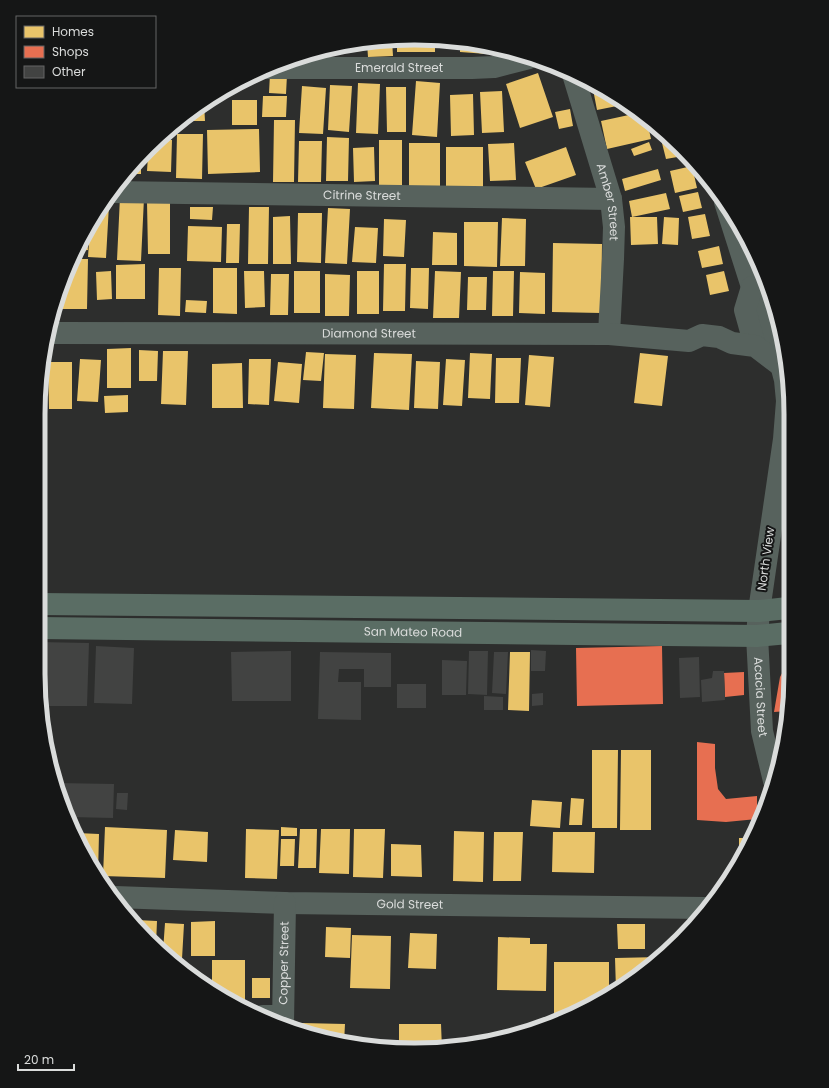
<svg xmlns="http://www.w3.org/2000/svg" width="829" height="1088" font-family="Poppins,sans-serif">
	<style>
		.homes { fill: #e9c46a }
		.shops { fill: #e76f51 }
		.building { fill: #424342 }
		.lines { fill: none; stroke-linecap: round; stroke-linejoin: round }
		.minor { stroke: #57625d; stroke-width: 22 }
		.tertiary { stroke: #57625d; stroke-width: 22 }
		.primary { stroke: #5a6d64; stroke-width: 22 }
		.labels { text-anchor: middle; stroke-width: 4; stroke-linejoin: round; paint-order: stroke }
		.street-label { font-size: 12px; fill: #dadcdb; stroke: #151616 }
		.rim { fill: none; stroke: #dadcdb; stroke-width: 5 }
	</style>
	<rect width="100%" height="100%" fill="#2d2e2d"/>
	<!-- homes -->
	<path class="homes" d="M414,38L435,40V52H397V40Z
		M392,40L393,56L368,57L367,43Z
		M460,42L487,45V54L460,52Z
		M362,43V51L341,52V45Z
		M538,73L553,117L520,128L506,84Z
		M270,74L287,75L286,94L269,93Z
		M416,81L440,83L437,137L412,135Z
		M358,83L380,84L378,134L356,133Z
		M592,84L623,101L627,104L597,110Z
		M330,85L352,86L349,132L328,130Z
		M302,86L326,88L323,134L299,133Z
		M386,87H406V132H387Z
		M502,91L504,132L482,133L480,92Z
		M473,94L474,135L451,136L450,95Z
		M263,96H287L286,117H262Z
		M232,100H257V125H232Z
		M204,103L205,121H184L193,113Z
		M570,109L573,126L559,129L555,112Z
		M638,113L647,121L651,139L607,149L601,121Z
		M274,120H295L294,182H273Z
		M259,129L260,172L208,174L207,130Z
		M177,134H203L202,179L176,178Z
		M327,137L349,138L348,181H326Z
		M164,140H172L171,172L147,171L148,155Z
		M379,140H402V186H379Z
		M299,141H322L321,182H298Z
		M671,141L682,149L683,156L666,159L662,143Z
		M649,142L652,150L634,156L631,149Z
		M409,143H440V188H409Z
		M514,143L516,180L490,181L488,144Z
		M374,147L375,181L354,182L353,148Z
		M446,147H483V187H446Z
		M566,147L576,175L536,189L525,162Z
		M141,162V174H128Z
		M692,166L697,188L675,193L670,171Z
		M658,169L661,180L625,191L622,179Z
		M698,192L702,208L683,212L679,196Z
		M666,193L670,209L632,217L629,201Z
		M120,197L144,198L141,261L117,260Z
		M147,202H170V254H148Z
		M104,205H109L106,258L88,257L90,227Z
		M190,207H213L212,220L190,219Z
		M249,207H269L268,264H248Z
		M328,208L350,209L347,264L325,263Z
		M298,213H322L321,263L297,262Z
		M705,214L710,236L692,239L688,217Z
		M290,216L291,264H273V217Z
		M630,217H657L658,244L631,245Z
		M664,217L679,218L678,245L662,244Z
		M502,218L526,219L525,266H500Z
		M384,219L406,220L404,257L383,256Z
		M464,222H498L497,267L464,266Z
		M227,224H240L239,263H226Z
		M188,226L222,227L221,262L187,261Z
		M355,227L378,228L376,263L352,262Z
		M87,232L88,250L76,251L77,248Z
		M433,232L457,233V265H432Z
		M553,243L602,244L601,313L552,312Z
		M719,246L723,264L702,268L698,251Z
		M73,259H88L87,309H60L61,291Z
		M145,264V299H116V265Z
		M384,264H406L405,311H383Z
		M159,268H181L180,316L158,315Z
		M213,268H237V314L213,313Z
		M411,268H429L428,309L410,308Z
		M111,271L112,299L97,300L96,272Z
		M244,271H264L265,307L245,308Z
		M294,271H320V313H294Z
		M357,271H379V314H357Z
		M435,271L461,272L459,318H433Z
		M493,271H514L513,316H492Z
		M724,271L729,291L710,295L706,275Z
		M520,272L545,273V314L519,313Z
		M271,274H289L288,315H270Z
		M325,274L350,275L349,316H325Z
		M468,277H487L486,310H467Z
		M186,300L207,301L206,313L185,312Z
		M131,348V388H107V349Z
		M139,350L158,351L157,381H139Z
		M163,351H188L186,405L161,404Z
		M306,352L324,353L321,381L303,380Z
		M374,353L412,354L409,410L371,408Z
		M470,353L492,354L490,399L468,398Z
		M640,353L668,356L662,406L634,403Z
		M325,354L356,355L354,409L323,408Z
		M529,355L554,357L550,407L525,405Z
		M496,358H521L519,403H495Z
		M80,359L101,360L98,402L77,401Z
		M249,359H271L269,405L248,404Z
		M446,359L465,360L462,406L443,405Z
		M416,361L440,362L438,409L414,408Z
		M48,362H72V409H49Z
		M278,362L302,364L299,403L274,401Z
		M242,363L243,408H212V364Z
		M128,395V412L105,413L104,396Z
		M510,652H530L529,711L508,710Z
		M592,750H618L617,828H592Z
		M621,750H651V830H620Z
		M571,798L584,799L582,825H569Z
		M532,800L562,802L560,828L530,826Z
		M105,827L167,830L165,878L103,876Z
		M281,827L297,828V836H281Z
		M246,829L279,830L277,879L245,878Z
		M300,829H317L316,868H298Z
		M321,829H350L349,874L319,873Z
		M354,829H385L383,878L353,877Z
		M175,830L208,832L207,862L173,860Z
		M454,831L484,832L483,882L453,881Z
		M494,832H523L521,881H493Z
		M553,832H595L594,873L552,872Z
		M77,833L99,834L98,875L89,862Z
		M739,838H751L739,864Z
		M281,839H295L294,866H280Z
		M391,844L421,845L422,877L391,876Z
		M136,920L157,921L156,945L148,940L135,923Z
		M215,921V956H191V922Z
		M165,923L184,924L182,959H175L163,951Z
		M617,924H645V949H618Z
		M326,927L351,928L350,958L325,957Z
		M410,933L437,934L436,969L408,968Z
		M352,935L391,936L390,989L350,988Z
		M498,937L530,938V944H547L546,991L497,990Z
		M660,957L624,986L616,990L615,958Z
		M212,960H245V1000H232L212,985Z
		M554,962H609V994L554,1021Z
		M252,978H270V998H252Z
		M302,1023L345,1024L344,1043L302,1029Z
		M399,1024H441L442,1049L399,1047Z"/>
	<!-- shops -->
	<path class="shops" d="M662,646L663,704L577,706L576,648Z
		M788,662V711L774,712L780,677Z
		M744,672V695L725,697L724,673Z
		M697,742L715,744V768L718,789L726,799L757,796V819L726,822L697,820Z"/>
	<!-- building -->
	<path class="building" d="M38,642L89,643L87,706H42L38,674Z
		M96,646L134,648L132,704L94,703Z
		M531,650L546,651L545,671H531Z
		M291,651V701H232L231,652Z
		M469,651H488L487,695L468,694Z
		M320,652L391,653V687H364V669H339L338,682H361V720L318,719Z
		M494,652H508L506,694L492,693Z
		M699,657L700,697L680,698L679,658Z
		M442,660L467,661L466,695H442Z
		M713,671H724L725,700L702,702L701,680L712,678Z
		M397,684H426V708H397Z
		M543,693V705L532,706V694Z
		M484,696L503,697V710H484Z
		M56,783L114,784L113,818L70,817Z
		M117,793H128L127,810L116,809Z"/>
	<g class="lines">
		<!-- minor -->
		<g class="minor">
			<path id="s1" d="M268,68H472L494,67L529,58"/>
			<path id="s2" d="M573,74L611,199L614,227L613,259L609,334"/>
			<path id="s3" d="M112,192L611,199"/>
			<path d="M725,202L752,287L765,304L785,380L787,401L784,439L759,611"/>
			<path d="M752,287L745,310L755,346"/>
			<path id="s4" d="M48,333L609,334L689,341L702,335L719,337L732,343L755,346L780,365"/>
			<path id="s5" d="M115,897L285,903L705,908"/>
			<path d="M263,1016H283"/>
			<path id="s6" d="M283,1023L285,903"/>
		</g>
		<!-- tertiary -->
		<path class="tertiary" id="s7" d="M759,611L757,636L762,731L774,781"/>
		<!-- primary -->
		<g class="primary">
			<path d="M38,604L759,611L788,608"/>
			<path id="s8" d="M38,628L757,636L788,633"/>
		</g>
	</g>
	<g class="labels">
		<!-- street labels -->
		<g class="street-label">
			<text dy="4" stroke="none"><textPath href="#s1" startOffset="131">Emerald Street</textPath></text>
			<text dy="4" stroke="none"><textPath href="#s3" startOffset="250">Citrine Street</textPath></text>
			<text dy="4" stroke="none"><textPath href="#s2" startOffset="133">Amber Street</textPath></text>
			<text dy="4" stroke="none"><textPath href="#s4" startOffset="321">Diamond Street</textPath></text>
			<text transform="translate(766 559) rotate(-82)" y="4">North View</text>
			<text dy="4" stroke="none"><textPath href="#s8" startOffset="375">San Mateo Road</textPath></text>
			<text dy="4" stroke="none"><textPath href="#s7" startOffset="86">Acacia Street</textPath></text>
			<text dy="4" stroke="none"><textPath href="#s5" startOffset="295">Gold Street</textPath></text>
			<text dy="4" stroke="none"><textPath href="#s6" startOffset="60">Copper Street</textPath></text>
		</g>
	</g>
	<!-- crop -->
	<path d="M0 0H829V1088H0ZM414 45H415A369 369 0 0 1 784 414V674A369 369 0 0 1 415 1043H414A369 369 0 0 1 45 674V414A369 369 0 0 1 414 45Z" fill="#151616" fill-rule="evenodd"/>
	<path class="rim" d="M414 45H415A369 369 0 0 1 784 414V674A369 369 0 0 1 415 1043H414A369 369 0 0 1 45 674V414A369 369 0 0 1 414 45Z"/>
	<!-- legend -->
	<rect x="16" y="16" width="140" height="72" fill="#151616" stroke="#646565"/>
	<rect x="24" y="26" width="20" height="12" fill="#e9c46a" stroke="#646565"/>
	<text x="52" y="36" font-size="12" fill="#dadcdb">Homes</text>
	<rect x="24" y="46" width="20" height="12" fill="#e76f51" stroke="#646565"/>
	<text x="52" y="56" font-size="12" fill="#dadcdb">Shops</text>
	<rect x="24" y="66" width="20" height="12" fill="#424342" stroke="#646565"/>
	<text x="52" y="76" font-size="12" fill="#dadcdb">Other</text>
	<!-- scale -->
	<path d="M18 1064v6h56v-6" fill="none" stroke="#dadcdb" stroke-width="2"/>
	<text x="24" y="1064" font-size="12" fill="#dadcdb" stroke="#151616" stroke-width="3" paint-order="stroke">20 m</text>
</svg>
